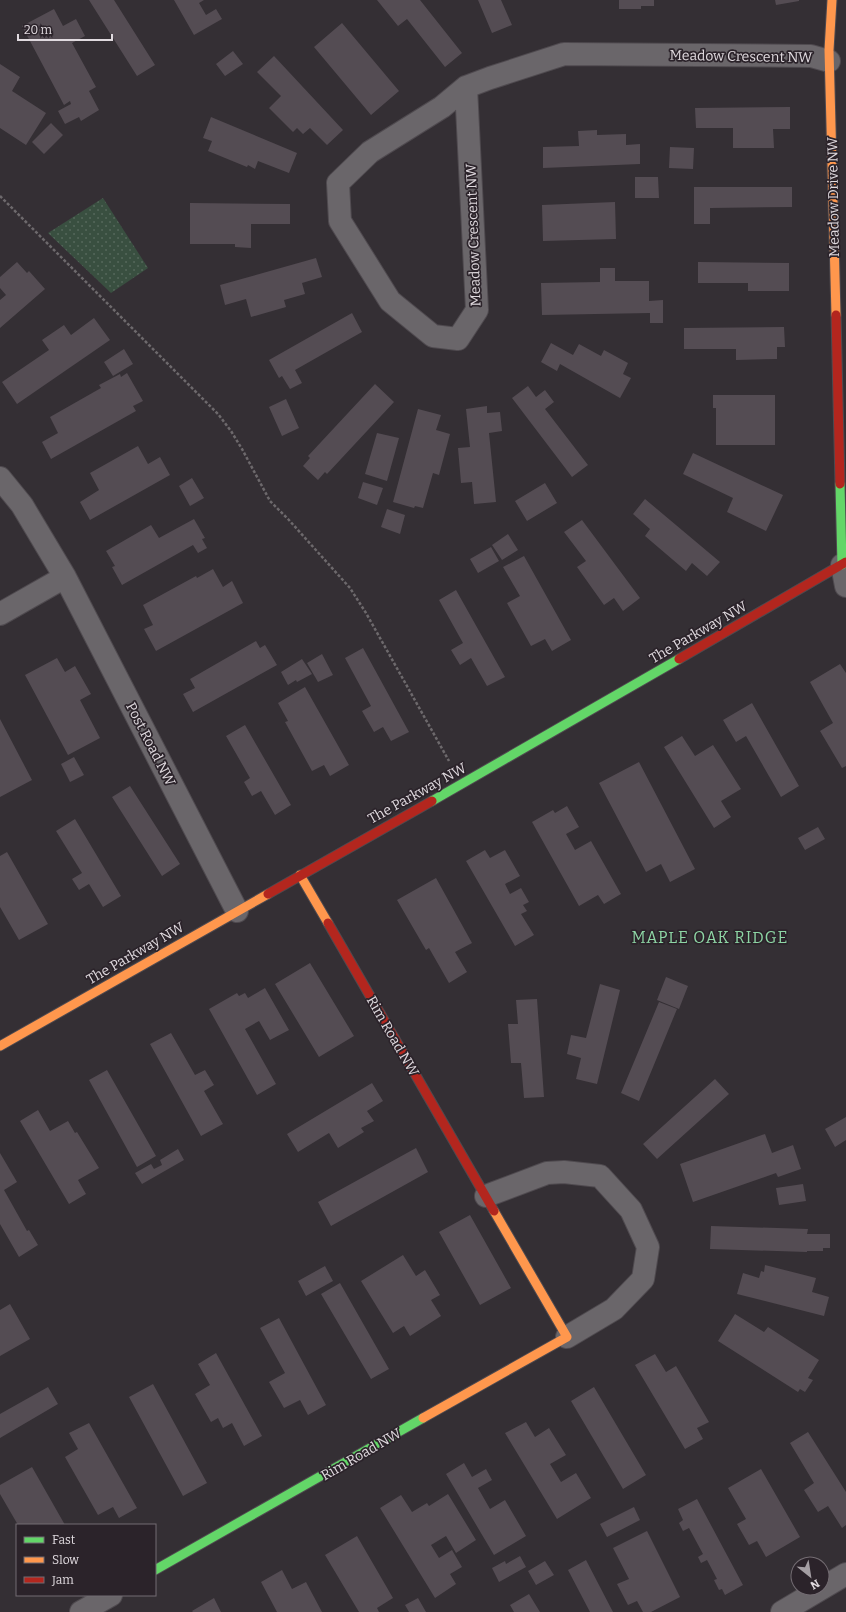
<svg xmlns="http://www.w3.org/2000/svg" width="846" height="1612" font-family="Bitter,serif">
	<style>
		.park { fill: url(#park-dots) }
		.building { fill: #544c53 }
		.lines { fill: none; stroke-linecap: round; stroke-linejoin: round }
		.street-casing { stroke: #4f4a4f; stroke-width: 24 }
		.fast-casing { stroke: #4f4a4f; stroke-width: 11 }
		.slow-casing { stroke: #4f4a4f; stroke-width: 11 }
		.jam-casing { stroke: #4f4a4f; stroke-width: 11 }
		.path { stroke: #6d696c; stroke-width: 2.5; stroke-dasharray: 3 2; stroke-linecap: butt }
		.street { stroke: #6a666a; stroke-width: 22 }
		.fast { stroke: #63d668; stroke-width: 9 }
		.slow { stroke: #ff974d; stroke-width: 9 }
		.jam { stroke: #b3261e; stroke-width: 9 }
		.labels { text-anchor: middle; stroke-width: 3.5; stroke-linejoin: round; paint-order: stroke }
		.street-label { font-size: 14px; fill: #e0dadf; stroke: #2b232a }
		.quarter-label { font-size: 16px; letter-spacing: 1px; fill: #8ed6a5; stroke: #2b232a }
	</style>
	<defs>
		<pattern id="park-dots" width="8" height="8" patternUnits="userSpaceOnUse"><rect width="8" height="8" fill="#394f40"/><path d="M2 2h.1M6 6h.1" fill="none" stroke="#55685b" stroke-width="1.8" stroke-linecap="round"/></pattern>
	</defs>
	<rect width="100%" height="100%" fill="#342f34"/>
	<!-- park -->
	<path class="park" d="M103,198L148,268L111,293L48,233Z"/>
	<!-- building -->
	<path class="building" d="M89,0H114L155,65L137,76Z
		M174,0H204L199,3L206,15L216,9L222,19L194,35Z
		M377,0H420L462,53L445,67L407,19L398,26Z
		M478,0H501L512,25L492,33Z
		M619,0H654V6H641V9H619Z
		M775,0H799V1L776,5Z
		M54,9L63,26L76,19L85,36L72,43L96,87L89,91L99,110L81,121L79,117L65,124L58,111L71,104L70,101L64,105L22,26Z
		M342,23L399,91L371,115L314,47Z
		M233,51L243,64L225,76L216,64Z
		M274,56L343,130L327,145L310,128L303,134L297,128L293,132L269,108L281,96L257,72Z
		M0,64L20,77L12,91L46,113L26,145L0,128Z
		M790,107V129H773L774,148H733V128H696L695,108Z
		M211,117L297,153L289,173L258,161L255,169L248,165L247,167L208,151L212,141L203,138Z
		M51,123L63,135L44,154L32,142Z
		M597,130V135L626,134V145L640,144V164L543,168V147L579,146L578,131Z
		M670,147L694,148L693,169L669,168Z
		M635,177H658L659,198H635Z
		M694,187H792V207L710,208V224H694Z
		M615,202L616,239L543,241L542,205Z
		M190,203L290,204V224H251V248L235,247V244H190Z
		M316,258L322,277L302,283L305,294L284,300L286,307L251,317L246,299L225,305L220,285Z
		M17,262L27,273L29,271L45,289L0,328V300L6,295L0,288V277Z
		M698,262L789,263V291H748V283H698Z
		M600,268H615V281H649V301L663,300V323H650V313L542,315L541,283L600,282Z
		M352,313L362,332L295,370L302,383L290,389L282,376L279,378L269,360Z
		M94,318L110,340L17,404L2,382L49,350L42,340L64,325L71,335Z
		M784,327L785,347H777V359L736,360V349H684V328Z
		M551,343L573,355L579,344L601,356L604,350L628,363L623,374L631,378L620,398L560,364L557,371L541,362Z
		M124,349L133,364L113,376L104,362Z
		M127,373L143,401L133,406L136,411L51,459L42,442L58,433L50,417L101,388L99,385L120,374L121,377Z
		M375,384L394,402L327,474L325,472L318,480L303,466L310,458L308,456Z
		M528,386L536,397L545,390L554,402L545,409L588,465L572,477L512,398Z
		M713,395H775V445H716V408H713Z
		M286,399L299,428L282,436L269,407Z
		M487,406V413L500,412L502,431L489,433L496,502L474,504L472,482L461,483L458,448L470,447L466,409Z
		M418,409L441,415L436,430L450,434L439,475L433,473L423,508L415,506L414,508L393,502Z
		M377,433L399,438L387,481L365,474Z
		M138,446L148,464L160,457L170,475L90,520L80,502L99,490L90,473Z
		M693,453L783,495L766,531L727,512L733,498L683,474Z
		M192,478L204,498L190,506L179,486Z
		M363,482L383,488L377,505L358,498Z
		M545,483L557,503L527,521L515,501Z
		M645,499L720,562L707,576L692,563L686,571L645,536L650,529L633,514Z
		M387,509L405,515L400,534L381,527Z
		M194,519L205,538L202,539L207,548L198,553L193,545L122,585L112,567L115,566L106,551L151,525L159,538Z
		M582,520L640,598L623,611L614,598L604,605L577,567L586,561L564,532Z
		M508,534L518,550L502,560L492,545Z
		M491,547L499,561L478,573L470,559Z
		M524,556L571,640L552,651L545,639L531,646L507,603L520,596L503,567Z
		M213,569L223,587L232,581L243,603L156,651L144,629L153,625L143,605L196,576L197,578Z
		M456,590L505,677L487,686L471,658L460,665L451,650L463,643L439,600Z
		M256,641L260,648L265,645L277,665L193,712L183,694L195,688L190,679Z
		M363,648L409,732L391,741L383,727L374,732L362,711L371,706L345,658Z
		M322,654L333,675L318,682L307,663Z
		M57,658L65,672L75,666L91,694L80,700L100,738L68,755L25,675Z
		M302,659L312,674L297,682L296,680L288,685L281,672Z
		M840,664L846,673V766L842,768L820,731L833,723L810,682Z
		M305,687L349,765L330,776L324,765L312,771L285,722L288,721L278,703Z
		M752,703L799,786L781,797L746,736L736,742L723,720Z
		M0,719L32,780L0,797Z
		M245,725L291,805L275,815L261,791L252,796L244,782L250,778L226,736Z
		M682,736L695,756L713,745L741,789L721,801L731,817L714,828L664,747Z
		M74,757L84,775L70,782L61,764Z
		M639,762L695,869L670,882L661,864L646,872L599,783Z
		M130,786L180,864L162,876L112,797Z
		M567,806L579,827L566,834L575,850L591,841L621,894L604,904L598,895L579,906L532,822L553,810L555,813Z
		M75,819L121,896L103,907L89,884L79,890L72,879L82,873L56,831Z
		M818,827L825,839L805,850L798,838Z
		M485,850L490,858L505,850L520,876L505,884L510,894L521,888L529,902L523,905L527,911L521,914L534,935L515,946L466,861Z
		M7,852L48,924L19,940L0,907V856Z
		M436,878L472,943L455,952L467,972L449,983L429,948L426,950L397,900Z
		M310,963L354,1036L319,1057L275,984Z
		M666,977L688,986L679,1009L657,1000Z
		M600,984L620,990L597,1084L576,1079L581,1058L567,1054L571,1035L586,1038Z
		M265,988L289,1030L270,1040L259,1021L245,1029L276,1084L257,1095L209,1009L237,993L239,996L245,993L248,998Z
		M537,999L544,1097L524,1098L521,1063H511L508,1024H518L516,1000Z
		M659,1002L677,1009L639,1101L621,1093Z
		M171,1033L195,1075L205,1070L214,1085L204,1091L223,1124L201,1136L150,1044Z
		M107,1070L156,1156L137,1167L89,1080Z
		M715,1079L729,1094L657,1159L643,1144Z
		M372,1083L383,1101L367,1111L374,1121L361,1128L364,1132L338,1148L329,1133L298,1152L287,1134Z
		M38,1110L50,1131L68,1121L75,1133L77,1132L99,1168L78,1180L86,1194L69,1204L20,1121Z
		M846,1117V1140L835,1147L825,1129Z
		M765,1134L772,1153L793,1145L801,1169L778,1177L776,1173L693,1202L680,1164Z
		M416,1148L428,1172L331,1226L318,1202Z
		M178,1149L184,1160L142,1184L135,1173L151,1164L154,1169L162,1165L160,1160Z
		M0,1153L17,1182L4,1190L27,1231L29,1230L38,1245L19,1257L0,1224Z
		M803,1184L806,1201L779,1205L776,1188Z
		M470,1215L511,1288L480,1305L439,1232Z
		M711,1226L808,1229L807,1234H830V1248H823V1251H807V1252L710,1249Z
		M403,1255L416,1276L425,1270L440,1295L431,1300L441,1316L410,1336L404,1326L393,1333L361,1281Z
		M765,1265L816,1278L812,1292L829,1297L824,1316L737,1294L743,1273L759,1278L761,1271L764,1272Z
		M325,1266L333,1281L306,1296L298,1281Z
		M340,1283L389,1369L371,1379L321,1294Z
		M10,1304L30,1339L0,1356V1310Z
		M735,1314L764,1332L768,1327L819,1360L808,1378L813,1380L805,1392L800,1389L798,1392L718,1341Z
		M279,1318L326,1405L308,1415L300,1400L284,1408L269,1382L285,1373L260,1328Z
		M216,1353L262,1436L244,1446L232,1423L223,1428L218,1418L211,1422L195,1394L210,1385L198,1364Z
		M655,1354L666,1372L676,1366L709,1422L697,1428L703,1439L685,1449L635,1365Z
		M153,1384L207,1483L183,1496L129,1397Z
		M48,1387L58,1404L0,1438V1414Z
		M594,1387L646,1475L623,1489L571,1401Z
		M526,1422L535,1437L549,1428L566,1455L550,1464L561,1482L576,1473L591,1498L557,1519L505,1433Z
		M89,1423L137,1508L119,1518L113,1507L98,1515L65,1457L78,1449L69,1433Z
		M808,1432L846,1492V1525L842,1528L828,1506L818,1512L804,1490L814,1483L790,1443Z
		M464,1463L472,1477L486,1469L492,1480L478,1488L490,1509L505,1500L526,1536L494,1555L446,1474Z
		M32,1467L65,1525H18L0,1494V1485Z
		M761,1469L800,1537L766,1557L757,1541L749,1545L737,1524L746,1519L728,1488Z
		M448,1494L476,1540L456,1553L446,1536L431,1545L439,1558L452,1550L462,1567L450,1574L456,1584L435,1598L380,1508L401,1495L412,1512L427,1503L429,1506Z
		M697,1499L743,1585L725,1595L722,1589L719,1590L714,1580L717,1579L707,1560L701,1563L698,1557L703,1554L689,1528L683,1531L679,1523L683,1520L678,1509Z
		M634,1507L640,1520L607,1537L600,1524Z
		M647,1531L680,1597L651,1612H643L637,1601L628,1605L617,1584L629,1579L613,1548Z
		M357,1536L393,1598L377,1608L379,1612H359L325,1555Z
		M520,1556L526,1567L499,1582L492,1568L505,1561L506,1564Z
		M586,1560L613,1612H590L568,1570Z
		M545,1561L554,1575L536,1585L528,1571Z
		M282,1570L292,1589L306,1582L322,1612H277L261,1582Z
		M529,1594L540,1612H514L510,1605Z
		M214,1598L221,1612H193L192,1611Z
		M418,1598L426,1612H409L405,1605Z"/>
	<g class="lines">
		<defs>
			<path id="street" d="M466,87L477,310L458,339L433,336L390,301L340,221L338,183L370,152L442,107L466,87L490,78L564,54L811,56L829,61
				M0,478L22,505L65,577L237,911
				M842,565L846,586
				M0,614L65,577
				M486,1196L547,1173L564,1172L600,1176L631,1210L648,1247L643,1279L614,1309L567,1337
				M81,1612L111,1595
				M782,1612L846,1574"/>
			<path id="fast" d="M840,484L842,565
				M432,801L679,659
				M155,1570L423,1418"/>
			<path id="slow" d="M832,0L829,50L836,315
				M300,875L328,923
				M0,1046L268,894
				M423,1418L567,1337L494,1211"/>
			<path id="jam" d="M836,315L840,484
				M679,659L846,562
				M268,894L432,801
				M328,923L494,1211"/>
		</defs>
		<!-- street casing -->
		<use href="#street" class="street-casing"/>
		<!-- fast casing -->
		<use href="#fast" class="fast-casing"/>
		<!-- slow casing -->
		<use href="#slow" class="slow-casing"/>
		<!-- jam casing -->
		<use href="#jam" class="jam-casing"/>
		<!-- path -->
		<path class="path" d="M0,196L218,414L231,431L242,449L270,501L288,519L350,588L366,613L449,761"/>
		<!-- street -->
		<use href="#street" class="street"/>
		<!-- fast -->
		<use href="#fast" class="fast"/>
		<!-- slow -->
		<use href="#slow" class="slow"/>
		<!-- jam -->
		<use href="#jam" class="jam"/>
	</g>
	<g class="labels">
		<!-- street labels -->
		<g class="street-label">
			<text transform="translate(741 56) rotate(1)" y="5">Meadow Crescent NW</text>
			<text transform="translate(833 197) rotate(-91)" y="5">Meadow Drive NW</text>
			<text transform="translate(473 235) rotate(-92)" y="5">Meadow Crescent NW</text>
			<text transform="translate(698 632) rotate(-30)" y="5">The Parkway NW</text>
			<text transform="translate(151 744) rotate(63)" y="5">Post Road NW</text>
			<text transform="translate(417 793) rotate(-29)" y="5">The Parkway NW</text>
			<text transform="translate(135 953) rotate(-30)" y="5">The Parkway NW</text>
			<text transform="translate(393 1036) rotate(60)" y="5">Rim Road NW</text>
			<text transform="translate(361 1454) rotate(-30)" y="5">Rim Road NW</text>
		</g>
		<!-- quarter labels -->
		<g class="quarter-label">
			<text x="710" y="943">MAPLE OAK RIDGE</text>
		</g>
	</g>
	<!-- legend -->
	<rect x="16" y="1524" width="140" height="72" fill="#2b232a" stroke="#736c72"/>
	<rect x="24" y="1537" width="20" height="6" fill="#63d668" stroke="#736c72"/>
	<text x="52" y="1544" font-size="12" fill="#e0dadf">Fast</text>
	<rect x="24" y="1557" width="20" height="6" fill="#ff974d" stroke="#736c72"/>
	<text x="52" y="1564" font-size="12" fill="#e0dadf">Slow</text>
	<rect x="24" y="1577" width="20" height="6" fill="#b3261e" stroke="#736c72"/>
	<text x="52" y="1584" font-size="12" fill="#e0dadf">Jam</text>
	<!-- north arrow -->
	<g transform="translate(810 1576) rotate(150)"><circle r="19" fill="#2b232a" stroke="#736c72"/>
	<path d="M0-3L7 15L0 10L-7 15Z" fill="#a49ea3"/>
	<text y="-6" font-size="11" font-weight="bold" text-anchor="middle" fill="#e0dadf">N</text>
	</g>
	<!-- scale -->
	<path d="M18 34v6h94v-6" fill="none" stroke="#e0dadf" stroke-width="2"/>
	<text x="24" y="34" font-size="12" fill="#e0dadf" stroke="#2b232a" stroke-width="3" paint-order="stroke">20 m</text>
</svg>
